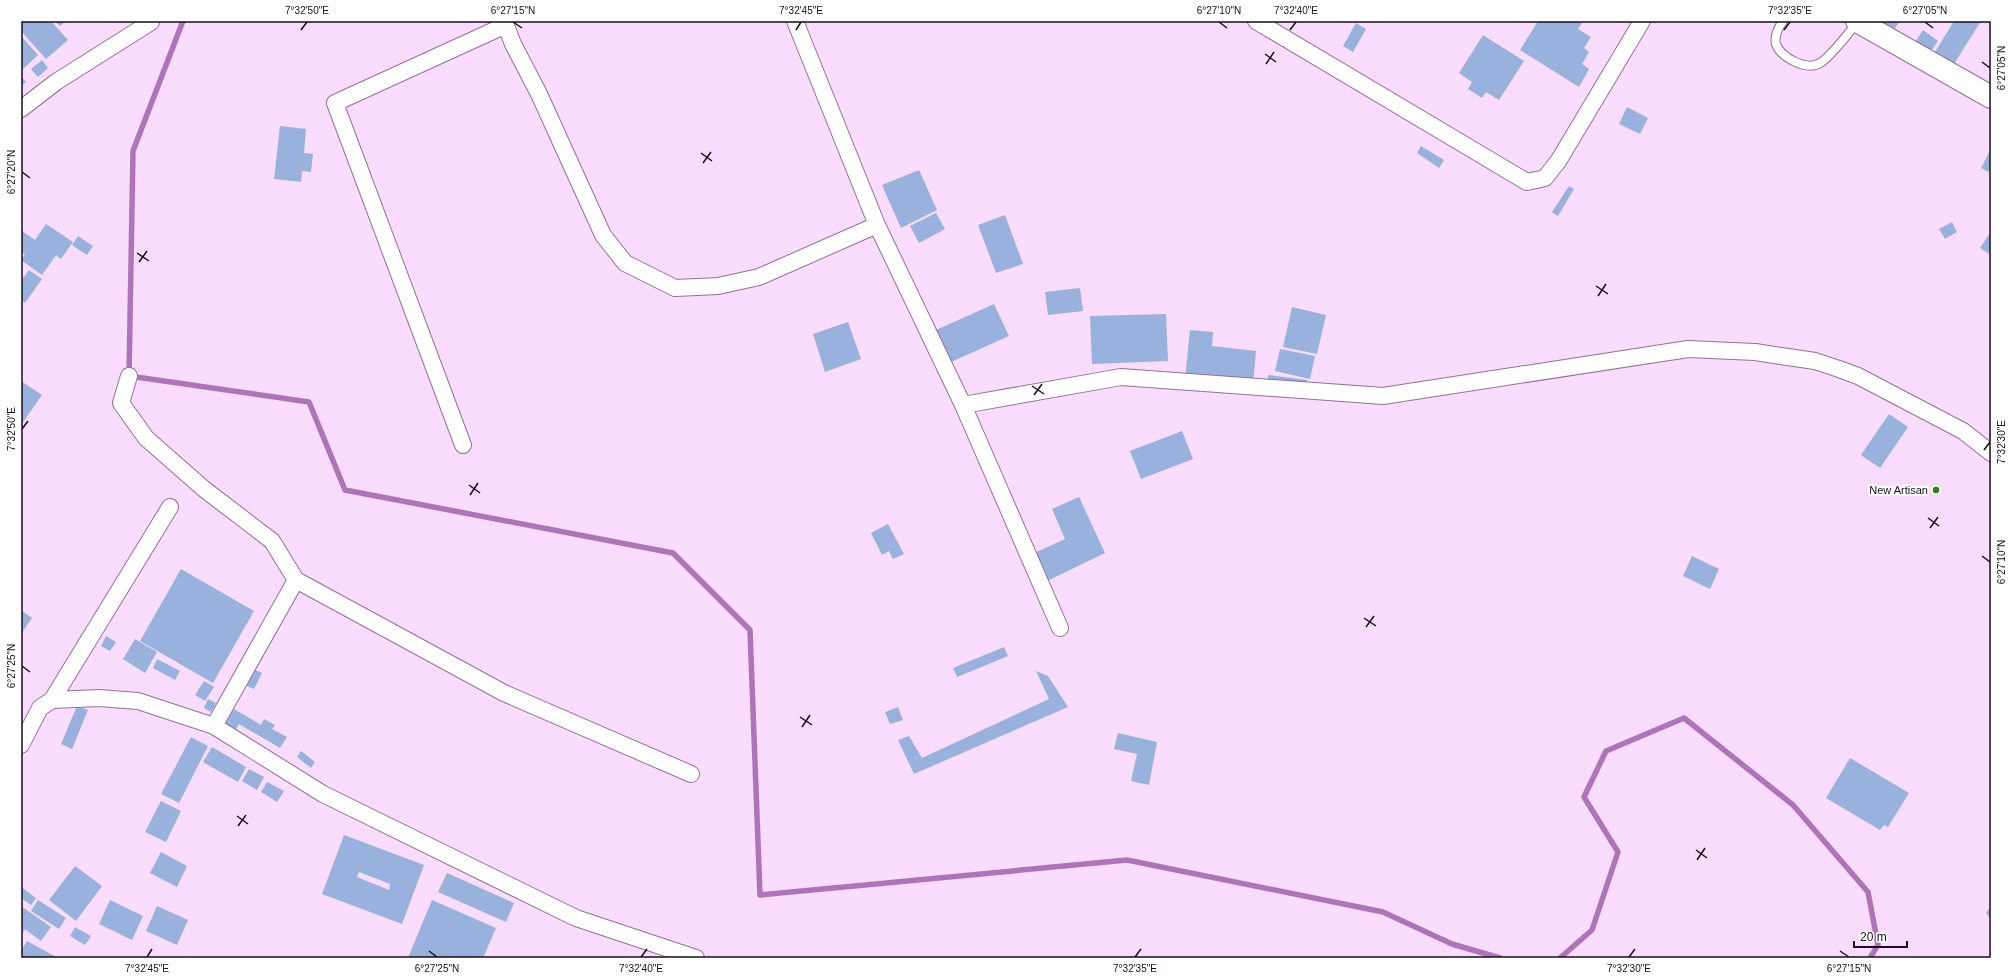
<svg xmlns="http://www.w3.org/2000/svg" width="2012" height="979" font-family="Helvetica,sans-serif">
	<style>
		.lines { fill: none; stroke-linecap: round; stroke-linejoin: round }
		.stream { stroke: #ad74b8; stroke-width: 5.5 }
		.building { fill: #98b2dd; fill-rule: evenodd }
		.lane-casing { stroke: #927198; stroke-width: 10 }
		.street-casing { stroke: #927198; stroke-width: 18 }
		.secondary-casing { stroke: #927198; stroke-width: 24 }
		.lane { stroke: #fff; stroke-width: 8 }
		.street { stroke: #fff; stroke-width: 16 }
		.secondary { stroke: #fff; stroke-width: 22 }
		.ticks { fill: none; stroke: #190d1c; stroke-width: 1.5 }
		.poi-dot { fill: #1f8a03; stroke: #fff; stroke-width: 1.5 }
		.labels { text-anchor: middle; stroke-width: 4; stroke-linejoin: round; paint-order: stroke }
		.poi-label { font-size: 11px; fill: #190d1c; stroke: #fff; text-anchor: end }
		.neatline { fill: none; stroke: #190d1c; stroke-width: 1.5 }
		.ticks-label { font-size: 10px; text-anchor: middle; fill: #190d1c }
	</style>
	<rect width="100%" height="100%" fill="#f9dcfe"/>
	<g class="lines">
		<!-- stream -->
		<path class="stream" d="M183,21L133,151L129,376L309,402L345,490L673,553L750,630L760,895L1127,860L1383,912L1452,944L1500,958
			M1560,958L1592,930L1618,852L1584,797L1606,751L1684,718L1793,805L1868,892L1878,945L1870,958"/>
	</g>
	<!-- building -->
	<path class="building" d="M21,21H51L68,40L46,59L21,31Z
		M55,21H66L60,26Z
		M1538,21H1583L1578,29L1591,37L1584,48L1589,52L1582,64L1589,69L1579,87L1520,50Z
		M1877,21H1900L1893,31Z
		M1954,21H1981L1954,64L1935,52Z
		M1356,23L1366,29L1353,52L1343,46Z
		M1923,30L1938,41L1929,54L1914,44Z
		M1483,35L1524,61L1499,100L1486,92L1482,98L1468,89L1472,82L1459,73Z
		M21,36L38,55L22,70L21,69Z
		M42,60L48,68L38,77L31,69Z
		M21,76L26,82L21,86Z
		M1627,107L1648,118L1640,134L1619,124Z
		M280,126L306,129L304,153L313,154L311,172L302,171L301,182L274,179Z
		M1421,146L1444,160L1439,168L1417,153Z
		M1991,149V167L1988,172L1981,168Z
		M919,170L937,210L901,228L882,185Z
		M1569,186L1574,189L1558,216L1552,212Z
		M936,213L945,229L919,243L910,226Z
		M1005,215L1023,264L996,273L978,225Z
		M1952,222L1957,232L1945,239L1939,229Z
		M46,224L73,242L61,259L56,255L42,275L21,260L25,254L21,252V230L35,240Z
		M1990,233L1991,234V255L1980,248Z
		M78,236L93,246L87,255L72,245Z
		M29,270L42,279L25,303L21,300V281Z
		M1080,288L1083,311L1048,315L1045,292Z
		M994,304L1009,336L951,362L936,330Z
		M1292,307L1326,315L1317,354L1283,347Z
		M1166,314L1168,361L1092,364L1090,316Z
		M848,322L861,359L825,372L813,334Z
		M1190,330L1213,332L1212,346L1256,351L1253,385L1185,379Z
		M1280,349L1315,356L1310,379L1275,371Z
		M1268,375L1307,380L1306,389L1267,385Z
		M21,381L42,395L21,425Z
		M1889,414L1908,427L1880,468L1861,455Z
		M1182,431L1193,459L1141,479L1130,451Z
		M1079,497L1105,553L1045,582L1032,554L1065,539L1052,509Z
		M888,524L904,554L893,559L889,551L882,555L871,533Z
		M1692,556L1719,569L1710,589L1683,576Z
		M181,569L254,611L213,683L140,641Z
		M21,610L32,618L21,634Z
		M106,636L116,642L110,651L101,646Z
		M135,639L157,652L145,673L123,659Z
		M1004,647L1008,656L957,677L953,668Z
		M157,659L180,671L175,680L153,668Z
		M253,669L262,673L254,689L245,685Z
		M1036,671L1048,676L1068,707L914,774L898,740L909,736L922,758L1049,699Z
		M204,681L214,687L205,701L195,695Z
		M208,699L216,703L211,712L204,708Z
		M77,706L88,710L72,749L61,744Z
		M898,707L903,720L890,724L885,712Z
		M234,709L261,725L264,719L275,725L272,729L287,737L280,748L239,724L233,734L223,727Z
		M1118,733L1157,742L1149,785L1131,781L1137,754L1114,749Z
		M191,737L208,746L179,803L161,794Z
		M212,747L246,767L238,782L203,762Z
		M301,751L315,762L311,768L297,757Z
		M1850,758L1909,793L1888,827L1884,825L1880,830L1826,798Z
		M249,769L264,777L257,790L242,781Z
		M267,782L284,791L277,802L261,792Z
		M161,801L181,811L166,842L145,832Z
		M344,835L424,865L402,924L322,894ZM359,872L390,884L389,890L357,877Z
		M161,852L187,866L177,887L150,873Z
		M75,866L102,886L76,921L49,900Z
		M447,873L514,903L506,922L438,892Z
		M21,887L36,898L31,905L21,898Z
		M38,900L66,918L59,929L31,911Z
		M110,900L143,916L132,940L99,924Z
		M432,900L496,928L483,958H408Z
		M21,906L51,927L41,941L25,929L21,935Z
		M157,906L188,920L177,945L146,931Z
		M1991,906V919L1986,913Z
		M75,927L91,936L85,945L70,936Z
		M27,941L58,958H21V951Z"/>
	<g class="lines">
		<defs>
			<path id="lane" d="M1783,21C1778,28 1774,36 1776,44C1781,58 1807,71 1820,63C1830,58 1849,32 1858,22"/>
			<path id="street" d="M504,21L513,44L539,94L603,235L625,263L675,288L718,286L759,277L877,225
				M795,21L877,225L963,405L1060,628
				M1256,21L1527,182L1545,178L1559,160L1642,21
				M21,109L56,82L151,22
				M129,376L121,403L146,438L204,489L272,541L296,580L504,693L691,774
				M963,405L1121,377L1383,396L1688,349L1755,352L1781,356L1815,361L1839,369L1858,376L1963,431L1991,453
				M463,445L335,103L506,25
				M52,700L170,507
				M214,726L296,580
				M21,745L40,708L52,700L99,698L138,701L214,726L323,794L576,918L696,958"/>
			<path id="secondary" d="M1857,21L1991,97"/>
		</defs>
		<!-- lane casing -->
		<use href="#lane" class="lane-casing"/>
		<!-- street casing -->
		<use href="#street" class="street-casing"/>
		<!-- secondary casing -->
		<use href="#secondary" class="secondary-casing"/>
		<!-- lane -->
		<use href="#lane" class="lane"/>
		<!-- street -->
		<use href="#street" class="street"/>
		<!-- secondary -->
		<use href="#secondary" class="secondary"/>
	</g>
	<!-- ticks -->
	<path class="ticks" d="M513,22L522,28M1219,22L1227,28M1925,22L1933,28M301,30L307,22M796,30L801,22M1290,30L1296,22M1784,30L1790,22M1265,54L1276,62M1982,62L1990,68M1266,64L1274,52M701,153L712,161M703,163L711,152M22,172L30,178M137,253L149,261M139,262L147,251M1596,286L1608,294M1598,296L1606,284M1032,386L1044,394M1034,395L1042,384M22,429L28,421M1984,450L1990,442M469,485L480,493M470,495L478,483M1928,518L1939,526M1930,528L1938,517M1982,556L1990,562M1364,618L1376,626M1366,627L1374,616M22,666L30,672M800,717L812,725M802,727L810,715M237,816L248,824M238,826L246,815M1696,850L1707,858M1697,860L1705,848M429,951L437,957M1840,951L1849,957M147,957L152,949M641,957L647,949M1135,957L1141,949M1629,957L1635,949"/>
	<!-- markers -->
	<circle class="poi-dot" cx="1936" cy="490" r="4"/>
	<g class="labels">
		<!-- poi labels -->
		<g class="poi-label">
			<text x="1928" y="494">New Artisan</text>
		</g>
	</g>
	<!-- border -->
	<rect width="2012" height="979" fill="none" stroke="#ffffff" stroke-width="44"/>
	<!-- scale -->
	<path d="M1854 941v6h53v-6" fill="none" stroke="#190d1c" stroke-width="2"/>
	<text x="1860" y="941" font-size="12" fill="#190d1c" stroke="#ffffff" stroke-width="3" paint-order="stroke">20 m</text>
	<rect x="22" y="22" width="1968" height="935" class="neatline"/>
	<g class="ticks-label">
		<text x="307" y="14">7°32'50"E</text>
		<text x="513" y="14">6°27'15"N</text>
		<text x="801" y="14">7°32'45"E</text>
		<text x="1219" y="14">6°27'10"N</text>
		<text x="1296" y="14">7°32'40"E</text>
		<text x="1790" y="14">7°32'35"E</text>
		<text x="1925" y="14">6°27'05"N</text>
		<text transform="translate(2001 68) rotate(-90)" y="4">6°27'05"N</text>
		<text transform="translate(11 172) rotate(-90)" y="4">6°27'20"N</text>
		<text transform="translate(11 429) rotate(-90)" y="4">7°32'50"E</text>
		<text transform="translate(2001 442) rotate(-90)" y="4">7°32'30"E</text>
		<text transform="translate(2001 562) rotate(-90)" y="4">6°27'10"N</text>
		<text transform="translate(11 666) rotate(-90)" y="4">6°27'25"N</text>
		<text x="147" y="972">7°32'45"E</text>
		<text x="437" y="972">6°27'25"N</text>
		<text x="641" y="972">7°32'40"E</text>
		<text x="1135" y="972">7°32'35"E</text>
		<text x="1629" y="972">7°32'30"E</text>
		<text x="1849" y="972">6°27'15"N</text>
	</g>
</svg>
